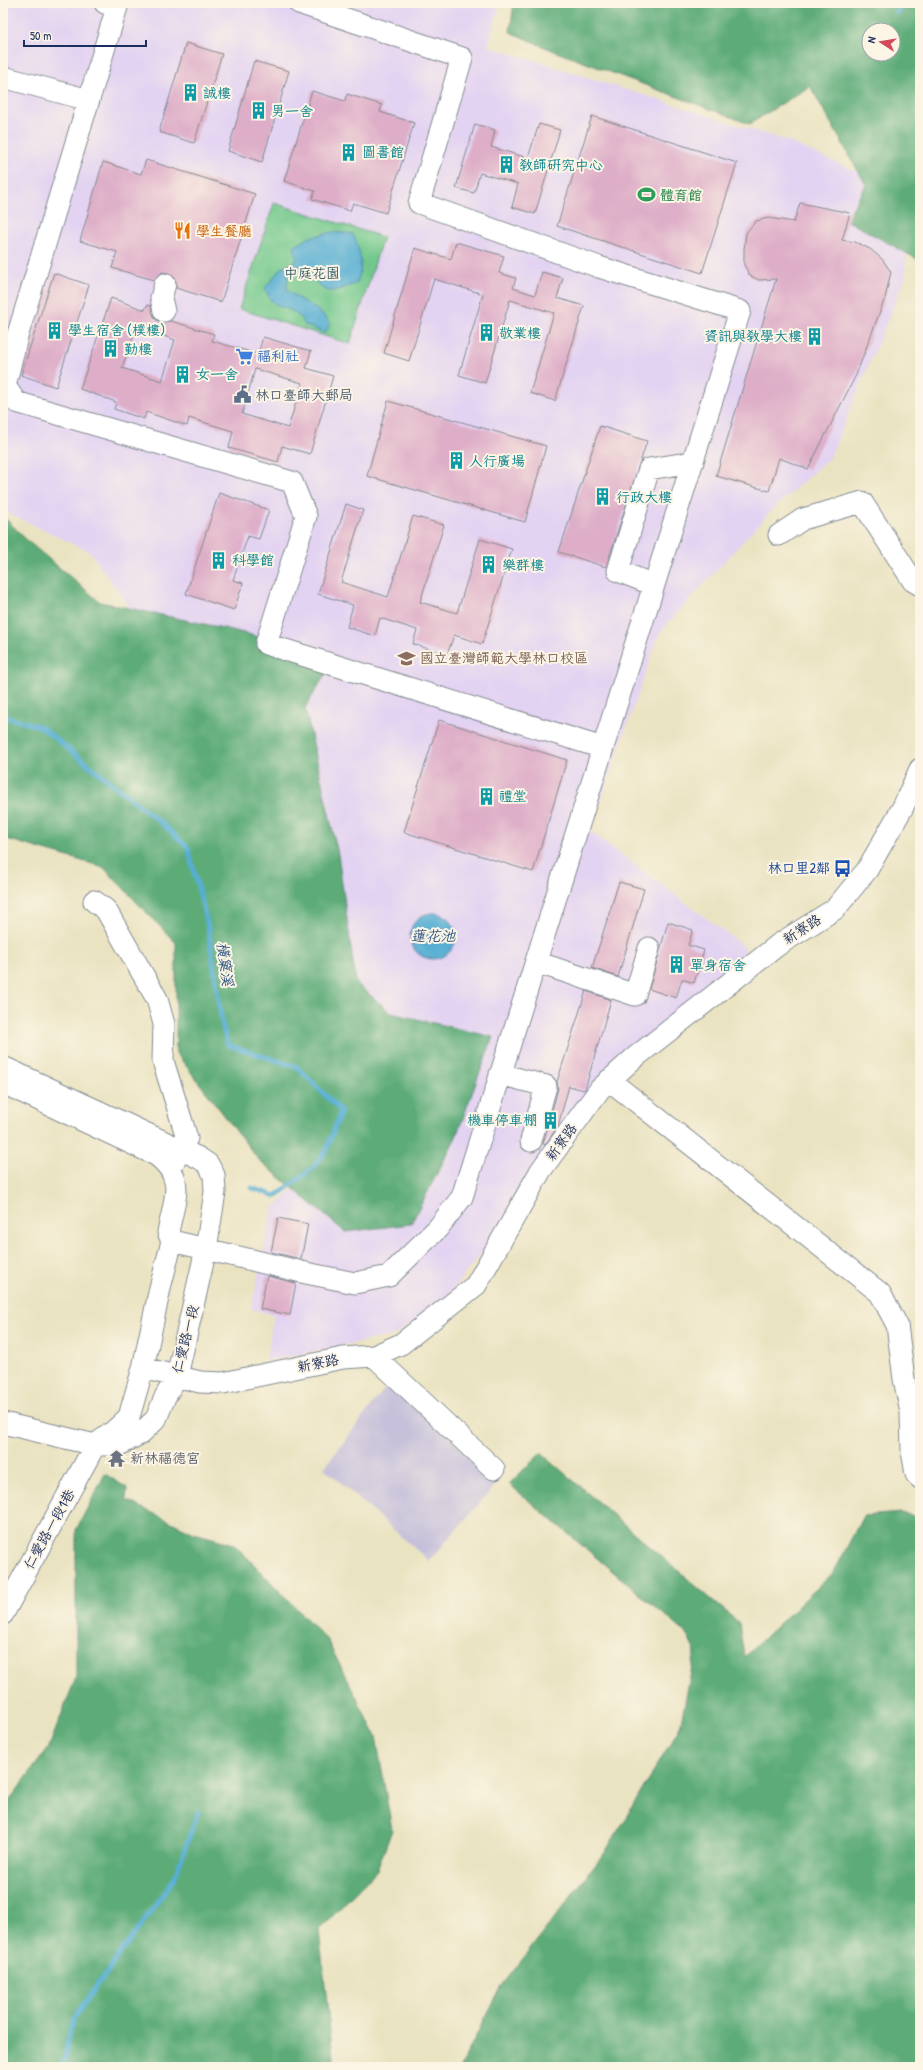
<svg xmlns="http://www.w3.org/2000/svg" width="923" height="2070" font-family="'Patrick Hand','LXGW WenKai TC',sans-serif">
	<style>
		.built { fill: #e3d3f2 }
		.industrial { fill: #c6c0da }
		.green { fill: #72c88c; stroke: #467c75 }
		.forest { fill: #5dac78; stroke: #3c6e6b; fill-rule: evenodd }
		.water { fill: #56afd3; stroke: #386f98 }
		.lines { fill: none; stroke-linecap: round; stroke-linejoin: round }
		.stream { stroke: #56afd3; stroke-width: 5 }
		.building { fill: #deaec8; fill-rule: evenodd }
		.minor-casing { stroke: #828990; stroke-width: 23 }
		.minor { stroke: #fff; stroke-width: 21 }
		.labels { text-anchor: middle; stroke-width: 4; stroke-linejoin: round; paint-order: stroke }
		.culture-label { font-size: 14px; fill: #0d838f; stroke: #fcf5e5; text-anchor: start }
		.leisure-label { font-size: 14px; fill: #27864d; stroke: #fcf5e5; text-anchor: start }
		.food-label { font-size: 14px; fill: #c56008; stroke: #fcf5e5; text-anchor: start }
		.park-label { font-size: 14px; fill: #355d6c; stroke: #fcf5e5 }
		.shop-label { font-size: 14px; fill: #366cbe; stroke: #fcf5e5; text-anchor: start }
		.service-label { font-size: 14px; fill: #4e5e75; stroke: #fcf5e5; text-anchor: start }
		.education-label { font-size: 14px; fill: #785e54; stroke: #fcf5e5; text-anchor: start }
		.transit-label { font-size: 14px; fill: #164399; stroke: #fcf5e5; text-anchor: end }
		.street-label { font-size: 14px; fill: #1b2f5e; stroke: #fcf5e5 }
		.worship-label { font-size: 14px; fill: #5b616d; stroke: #fcf5e5; text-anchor: start }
		.water-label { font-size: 15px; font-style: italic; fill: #2d5581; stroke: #fcf5e5 }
	</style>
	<rect width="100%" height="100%" fill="#fcf5e5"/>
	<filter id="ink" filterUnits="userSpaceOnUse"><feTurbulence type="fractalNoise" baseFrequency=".025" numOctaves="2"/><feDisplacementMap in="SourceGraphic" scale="8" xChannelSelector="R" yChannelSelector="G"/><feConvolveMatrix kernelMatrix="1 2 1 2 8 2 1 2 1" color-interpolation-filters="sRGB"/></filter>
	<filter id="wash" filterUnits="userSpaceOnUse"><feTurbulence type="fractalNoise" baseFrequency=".012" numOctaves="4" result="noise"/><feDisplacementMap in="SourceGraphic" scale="16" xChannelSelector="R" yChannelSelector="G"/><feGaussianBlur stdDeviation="0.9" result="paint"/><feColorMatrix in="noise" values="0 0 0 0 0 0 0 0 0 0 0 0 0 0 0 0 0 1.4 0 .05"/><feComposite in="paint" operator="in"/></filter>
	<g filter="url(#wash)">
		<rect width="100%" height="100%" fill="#eae3c1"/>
		<!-- built -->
		<path class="built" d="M3,3H500L488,46L785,140L910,195L905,279L830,457L770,512L660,632L590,831L746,948L741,962L600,1082L498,1233L444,1300L395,1335L266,1361L274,1315L251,1309L273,1208L328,1160L183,685L90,552L8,513L3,509Z"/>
		<!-- industrial -->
		<path class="industrial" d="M392,1379L496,1484L429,1561L324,1468Z"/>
		<!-- green -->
		<path class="green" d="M274,203L383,237L350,344L239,309Z"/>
		<!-- forest -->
		<path class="forest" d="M514,3H920V259H917L846,220L866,185L810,86L750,124L559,53L510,32ZM869,30H893V54H869Z
			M3,516L30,543L100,602L228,629L336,657L305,708L338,854L356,983L391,1013L493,1037L456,1137L411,1224L345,1232L258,1159L176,1053V943L103,867L3,838Z
			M541,1453L739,1623L744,1657L834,1572L863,1516L901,1513L920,1517V2067H460L501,1987L604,1854L680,1727L695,1652L686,1633L509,1484Z
			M105,1474L127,1488L126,1500L194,1533L234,1544L327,1640L376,1736L392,1830L377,1870L319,1930L334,2067H3V1809L49,1747L76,1677V1530Z"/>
		<!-- water -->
		<path class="water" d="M332,232L353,234C361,254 364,263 357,283C330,293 322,299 311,268L302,271L298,266L292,268L288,274L287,290C301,302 321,308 330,324L325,333L305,325C293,303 281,312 271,300C268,296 267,292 265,288L282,267L297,261L294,247L310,237Z
			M410 936a23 23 0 1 1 46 0a23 23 0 1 1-46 0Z"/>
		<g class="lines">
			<!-- stream -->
			<path class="stream" d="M897,13L903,3
				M3,716L41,727L165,826L188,848L208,927L222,1024L228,1045L297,1067L341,1111L326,1151L312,1169L276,1196L252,1188
				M62,2067L73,2019L174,1879L198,1812"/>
		</g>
		<g id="blocks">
			<!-- building -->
			<path class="building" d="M186,43L222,54L194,143L159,132Z
				M254,61L289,71L262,162L228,151Z
				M312,91L345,101L347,94L382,105L380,112L414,123L386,213L353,203L350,211L312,199L315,191L284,181Z
				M592,116L737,163L702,273L557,226Z
				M475,124L495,130L491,147L528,158L539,124L560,130L535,214L512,207L518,184L480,173L474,193L456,188Z
				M146,160L255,194L221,302L176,288V281L169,273L162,272L154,280L112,268L117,252L80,241L103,162L141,174Z
				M800,203L850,213L842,240L855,242L870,249L882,259L891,272L885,298L856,375L808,469L779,458L769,491L716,476L776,279L759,280L750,276L744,265V249L746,233L756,221L768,218L794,222Z
				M456,242L504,256L499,273L516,278L513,288L535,295L542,272L563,278L557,298L584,306L555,401L530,393L554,313L510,300L485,383L459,375L483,294L434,279L409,361L384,353L415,248L451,259Z
				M54,273L89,285L56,387L21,375Z
				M111,298L145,310L147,305L151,306L155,319L160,322L171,321L214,334L212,341L258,354L263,337L311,351L306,368L333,376L310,454L282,446L278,462L229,448L233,431L189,418L187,426L146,412L144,419L114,409L116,402L80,389ZM137,326L175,340L162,381L122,368ZM255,369L302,383L288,428L242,414Z
				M388,401L546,446L525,522L367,476Z
				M600,426L647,441L606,567L559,552Z
				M219,493L269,510L259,539L248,536L233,580L243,583L234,610L186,594Z
				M346,504L363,510L341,582L388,597L413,516L444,525L420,602L457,613L480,539L512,549L482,644L454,635L447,655L413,644L417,630L380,618L375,636L347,627L353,605L318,594Z
				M439,720L567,760L533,872L404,832Z
				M619,882L644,889L618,977L592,968Z
				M668,922L693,930L688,945L704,950L694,983L682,979L676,998L649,989Z
				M586,991L611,1000L585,1089L584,1090L569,1086L558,1126L545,1145L543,1144L558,1089L557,1082Z
				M278,1218L308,1224L301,1259L271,1252Z
				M267,1276L296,1283L290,1315L260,1309Z"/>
		</g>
	</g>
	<g filter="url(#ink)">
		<use href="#blocks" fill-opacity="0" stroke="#828990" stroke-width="1"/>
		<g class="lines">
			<defs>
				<path id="minor" d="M105,3L117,7L17,337L5,386L16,402L292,482L306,516L266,644L603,748
					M3,77L89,100
					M164,311L161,298L165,284
					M779,535L803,519L862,502L913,581L920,585
					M654,585L618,571L649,469L693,462
					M94,901L106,910L157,999L164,1024L163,1061L187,1138L175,1160
					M536,962L635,995L649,948
					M3,1067L199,1158L208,1164L214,1175L215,1192L206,1249L177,1376L165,1397L156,1419L140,1434L119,1445H95L3,1423
					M500,1074L546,1086L531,1141
					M609,1080L880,1293L897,1325L904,1379L911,1412L912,1451L916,1474L920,1478
					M3,1083L156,1155C187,1177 174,1201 168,1232L172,1241L160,1288L143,1368L129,1417L114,1431L95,1445L3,1614
					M172,1241L306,1273L355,1283L389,1276L438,1228L462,1197L740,311L599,267L419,203L462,58L299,3
					M374,1356L494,1469
					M143,1368L200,1382L223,1383L343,1358L374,1356L401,1344L476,1285L541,1170L600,1089L633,1059L778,945L835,909L867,870L903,807L920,769"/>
			</defs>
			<!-- minor casing -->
			<use href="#minor" class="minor-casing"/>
			<!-- minor -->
			<use href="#minor" class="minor"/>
		</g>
	</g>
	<!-- icons -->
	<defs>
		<symbol id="building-bare" viewBox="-9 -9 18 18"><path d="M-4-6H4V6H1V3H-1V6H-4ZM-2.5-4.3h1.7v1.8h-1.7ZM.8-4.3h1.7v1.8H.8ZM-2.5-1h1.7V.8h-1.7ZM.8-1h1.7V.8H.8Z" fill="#0f9aa8" stroke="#fcf5e5" stroke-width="2.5" paint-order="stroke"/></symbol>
		<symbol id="stadium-bare" viewBox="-9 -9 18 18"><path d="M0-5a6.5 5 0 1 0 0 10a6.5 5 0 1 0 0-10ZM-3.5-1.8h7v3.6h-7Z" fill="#2e9e5b" stroke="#fcf5e5" stroke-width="2.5" paint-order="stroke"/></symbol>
		<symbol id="restaurant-bare" viewBox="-9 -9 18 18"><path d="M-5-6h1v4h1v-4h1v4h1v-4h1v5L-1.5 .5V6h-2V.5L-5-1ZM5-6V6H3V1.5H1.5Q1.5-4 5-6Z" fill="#e8710a" stroke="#fcf5e5" stroke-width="2.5" paint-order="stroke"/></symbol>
		<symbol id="supermarket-bare" viewBox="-9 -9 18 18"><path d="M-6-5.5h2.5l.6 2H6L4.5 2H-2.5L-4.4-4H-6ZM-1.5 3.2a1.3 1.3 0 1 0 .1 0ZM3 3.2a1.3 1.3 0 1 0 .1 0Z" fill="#3f7fe0" stroke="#fcf5e5" stroke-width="2.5" paint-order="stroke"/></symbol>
		<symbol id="civic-bare" viewBox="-9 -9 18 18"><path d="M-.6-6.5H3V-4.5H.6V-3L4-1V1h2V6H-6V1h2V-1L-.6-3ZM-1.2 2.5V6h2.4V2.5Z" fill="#5c6f8a" stroke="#fcf5e5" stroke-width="2.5" paint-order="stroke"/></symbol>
		<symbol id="university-bare" viewBox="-9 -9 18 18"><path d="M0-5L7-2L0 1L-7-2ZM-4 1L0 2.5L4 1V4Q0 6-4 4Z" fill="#8d6e63" stroke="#fcf5e5" stroke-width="2.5" paint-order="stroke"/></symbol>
		<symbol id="bus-bare" viewBox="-9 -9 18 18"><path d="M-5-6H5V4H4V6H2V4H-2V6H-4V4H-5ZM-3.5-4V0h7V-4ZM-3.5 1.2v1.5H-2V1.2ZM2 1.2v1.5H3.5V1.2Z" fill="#1a4fb4" stroke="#fcf5e5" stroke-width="2.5" paint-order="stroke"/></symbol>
		<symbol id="temple-bare" viewBox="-9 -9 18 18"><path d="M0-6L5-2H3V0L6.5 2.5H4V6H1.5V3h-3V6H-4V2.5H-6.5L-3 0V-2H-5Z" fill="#6b7280" stroke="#fcf5e5" stroke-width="2.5" paint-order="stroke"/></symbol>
	</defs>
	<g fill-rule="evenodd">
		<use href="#building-bare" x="178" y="80" width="25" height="25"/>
		<use href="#building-bare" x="246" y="98" width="25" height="25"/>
		<use href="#building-bare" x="336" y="140" width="25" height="25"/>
		<use href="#building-bare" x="494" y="152" width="25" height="25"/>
		<use href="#stadium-bare" x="634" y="182" width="25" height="25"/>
		<use href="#restaurant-bare" x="170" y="218" width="25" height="25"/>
		<use href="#building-bare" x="42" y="318" width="25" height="25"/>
		<use href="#building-bare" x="474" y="320" width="25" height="25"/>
		<use href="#building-bare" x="802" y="324" width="25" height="25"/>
		<use href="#building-bare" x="98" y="336" width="25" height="25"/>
		<use href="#supermarket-bare" x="232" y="344" width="25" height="25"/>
		<use href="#building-bare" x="170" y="362" width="25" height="25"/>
		<use href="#civic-bare" x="230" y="382" width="25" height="25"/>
		<use href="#building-bare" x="444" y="448" width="25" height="25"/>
		<use href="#building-bare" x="590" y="484" width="25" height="25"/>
		<use href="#building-bare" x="206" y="548" width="25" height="25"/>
		<use href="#building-bare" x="476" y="552" width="25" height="25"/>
		<use href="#university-bare" x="394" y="646" width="25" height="25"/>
		<use href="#building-bare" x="474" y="784" width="25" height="25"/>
		<use href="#bus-bare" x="830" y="856" width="25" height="25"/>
		<use href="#building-bare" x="664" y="952" width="25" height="25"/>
		<use href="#building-bare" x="538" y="1108" width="25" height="25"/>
		<use href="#temple-bare" x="104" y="1446" width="25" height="25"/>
	</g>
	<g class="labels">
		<!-- culture labels -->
		<g class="culture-label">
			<text x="203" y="98">誠樓</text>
			<text x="271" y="116">男一舍</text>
			<text x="362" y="157">圖書館</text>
			<text x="519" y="170">教師研究中心</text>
			<text x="68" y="335">學生宿舍 (樸樓)</text>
			<text x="499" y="338">敬業樓</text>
			<text x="802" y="341" text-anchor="end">資訊與教學大樓</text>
			<text x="124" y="354">勤樓</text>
			<text x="196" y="379">女一舍</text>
			<text x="469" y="466">人行廣場</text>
			<text x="616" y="502">行政大樓</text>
			<text x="232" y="565">科學館</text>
			<text x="502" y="570">樂群樓</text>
			<text x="499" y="801">禮堂</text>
			<text x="690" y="970">單身宿舍</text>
			<text x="537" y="1125" text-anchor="end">機車停車棚</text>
		</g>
		<!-- leisure labels -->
		<g class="leisure-label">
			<text x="660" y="200">體育館</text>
		</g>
		<!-- food labels -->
		<g class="food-label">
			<text x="196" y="236">學生餐廳</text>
		</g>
		<!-- park labels -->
		<g class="park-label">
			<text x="312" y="278">中庭花園</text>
		</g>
		<!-- shop labels -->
		<g class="shop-label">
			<text x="257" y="361">福利社</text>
		</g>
		<!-- service labels -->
		<g class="service-label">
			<text x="255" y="400">林口臺師大郵局</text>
		</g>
		<!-- education labels -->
		<g class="education-label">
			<text x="420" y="663">國立臺灣師範大學林口校區</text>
		</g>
		<!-- transit labels -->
		<g class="transit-label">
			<text x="830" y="873">林口里2鄰</text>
		</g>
		<!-- street labels -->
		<g class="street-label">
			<text transform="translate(802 929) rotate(-33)" y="5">新寮路</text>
			<text transform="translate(561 1142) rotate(-54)" y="5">新寮路</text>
			<text transform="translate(185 1339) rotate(-76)" y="5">仁愛路一段</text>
			<text transform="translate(318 1363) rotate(-11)" y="5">新寮路</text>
			<text transform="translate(49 1529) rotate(-61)" y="5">仁愛路一段1巷</text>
		</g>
		<!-- worship labels -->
		<g class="worship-label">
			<text x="130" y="1463">新林福德宮</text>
		</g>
		<!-- water labels -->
		<g class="water-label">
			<text x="433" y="941">蓮花池</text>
			<text transform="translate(225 964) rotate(82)" y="5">橫窠溪</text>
		</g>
	</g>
	<!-- margin -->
	<rect width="923" height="2070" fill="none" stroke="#fcf5e5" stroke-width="16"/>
	<!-- north arrow -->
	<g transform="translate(881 42) rotate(282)"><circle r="19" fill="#fcf5e5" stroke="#a2a6af"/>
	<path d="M0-3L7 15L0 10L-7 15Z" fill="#d1495b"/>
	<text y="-6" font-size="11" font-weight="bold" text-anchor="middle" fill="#1b2f5e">N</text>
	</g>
	<!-- scale -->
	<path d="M24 40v6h122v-6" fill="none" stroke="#1b2f5e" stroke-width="2"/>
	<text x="30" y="40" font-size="12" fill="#1b2f5e" stroke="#fcf5e5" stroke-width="3" paint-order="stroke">50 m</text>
</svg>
